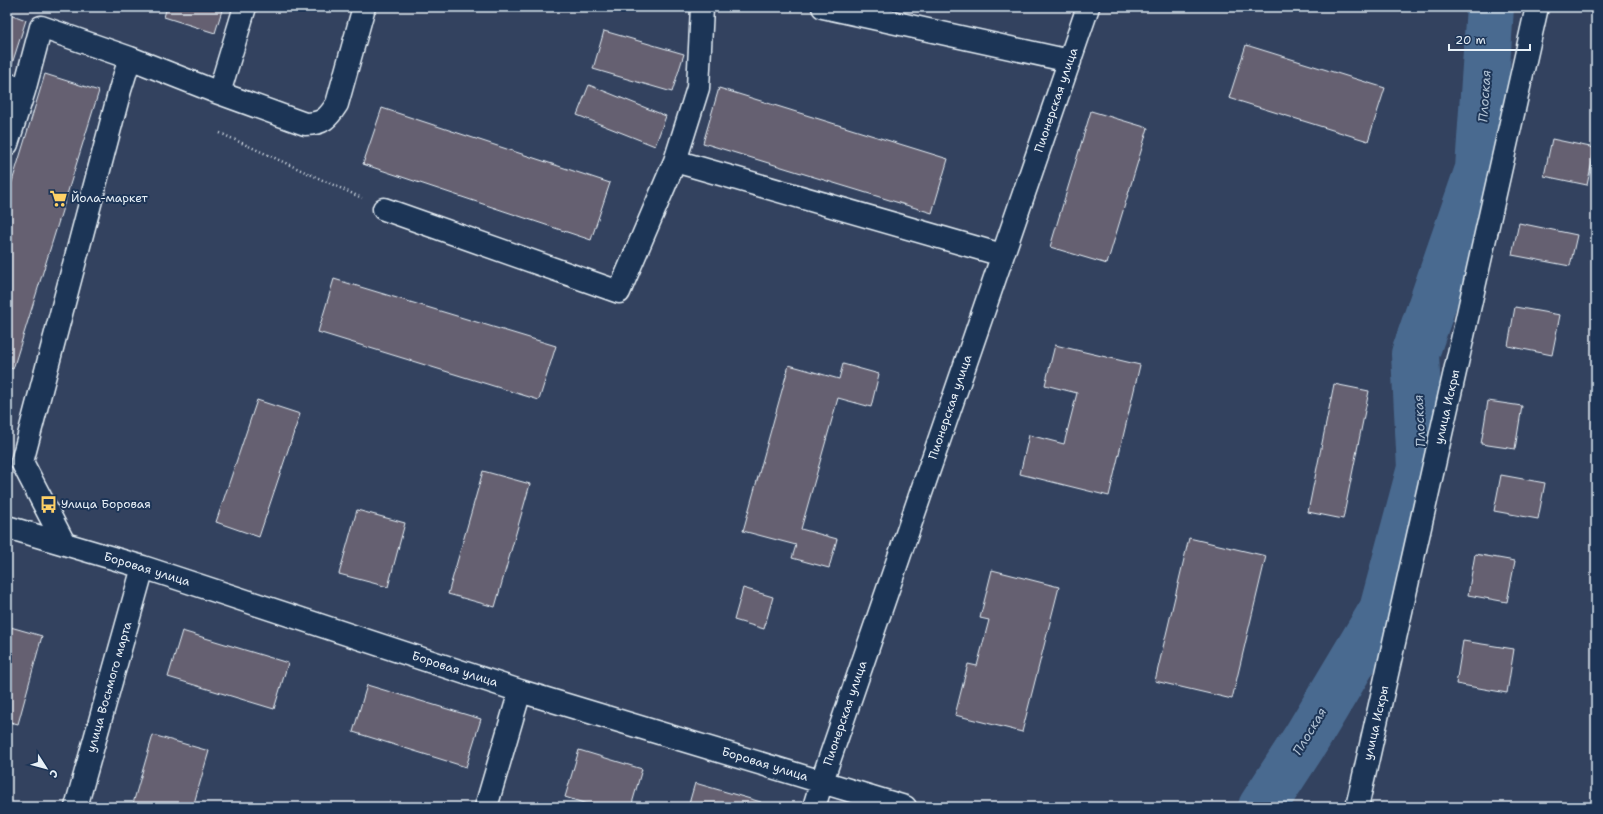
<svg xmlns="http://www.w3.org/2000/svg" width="1603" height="814" font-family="'Shantell Sans',sans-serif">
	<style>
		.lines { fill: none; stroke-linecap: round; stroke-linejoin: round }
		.river { stroke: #4a6b90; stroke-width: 48 }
		.building { fill: #656071; stroke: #e8f1f8 }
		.minor-casing { stroke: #e8f1f8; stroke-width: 25 }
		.path { stroke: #e8f1f8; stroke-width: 2.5; stroke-dasharray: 1 3; stroke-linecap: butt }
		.minor { stroke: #1d3557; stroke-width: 22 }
		.labels { text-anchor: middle; stroke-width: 4; stroke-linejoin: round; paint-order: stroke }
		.street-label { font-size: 12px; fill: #e8f1f8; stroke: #1d3557 }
		.poi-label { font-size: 12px; fill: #e8f1f8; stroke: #1d3557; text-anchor: start }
		.water-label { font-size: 13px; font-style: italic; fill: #b1c2d4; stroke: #1d3557 }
	</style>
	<rect width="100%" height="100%" fill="#33425f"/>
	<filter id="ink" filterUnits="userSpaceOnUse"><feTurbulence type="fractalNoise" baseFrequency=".025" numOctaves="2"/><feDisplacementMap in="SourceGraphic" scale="8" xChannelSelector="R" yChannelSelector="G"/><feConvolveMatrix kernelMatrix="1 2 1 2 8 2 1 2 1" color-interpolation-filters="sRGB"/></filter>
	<g filter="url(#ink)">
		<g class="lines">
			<!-- river -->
			<path class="river" d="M1262,807L1306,739L1383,610L1421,468L1415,354L1479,169L1490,7"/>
		</g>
		<!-- building -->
		<path class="building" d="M167,7H223L215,33L164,17Z
			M7,13L26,20L11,67L7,66Z
			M604,31L684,54L672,92L593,69Z
			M1246,45L1385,88L1368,141L1229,98Z
			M45,74L99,91L13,369L7,367V198Z
			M589,85L666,116L655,146L577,115Z
			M719,88L948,159L932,213L703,143Z
			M382,108L610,183L591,240L363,164Z
			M1091,111L1148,128L1107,264L1050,247Z
			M1552,139L1595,148L1587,185L1544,176Z
			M1519,223L1577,235L1570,266L1512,255Z
			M334,279L556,346L539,400L318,332Z
			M1515,307L1560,315L1552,355L1508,346Z
			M1055,345L1140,365L1109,496L1020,474L1029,435L1064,444L1077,393L1045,385Z
			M843,364L879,374L871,407L838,398L801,529L837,539L829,568L792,558L796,545L743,531L789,365L839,379Z
			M1334,384L1369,391L1343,519L1308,512Z
			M257,400L300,414L259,537L216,522Z
			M1488,401L1522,406L1515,449L1481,444Z
			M483,471L530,484L495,607L448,594Z
			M1501,475L1545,483L1538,519L1494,511Z
			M357,510L405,523L388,587L339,574Z
			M1189,538L1266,556L1232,699L1155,681Z
			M1475,554L1515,561L1507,602L1468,595Z
			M992,570L1059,587L1022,732L955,715L968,664L977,666L989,620L980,618Z
			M743,588L773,597L764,629L734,620Z
			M7,626L42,636L18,724L7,721Z
			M182,631L288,663L274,709L168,677Z
			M1463,641L1514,649L1507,693L1456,684Z
			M367,685L481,719L466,767L353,732Z
			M153,735L209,751L193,807H132Z
			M579,750L642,769L631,807H596L565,797Z
			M695,783L761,802L760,807H688Z"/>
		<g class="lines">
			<defs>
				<path id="minor" d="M823,7L1070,61
					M130,58L219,93L245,7
					M7,84L24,91
					M219,93L305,124C323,124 328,118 337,104L364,7
					M7,144L24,91L41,27L130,58L120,90L22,462L64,543
					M675,161L1002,255
					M384,209L619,292L675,161L698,88L702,7
					M7,527L143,567L520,691L905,807
					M76,807L143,567
					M486,807L520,691
					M814,807L822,781L1088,7
					M1357,807L1537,7"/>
			</defs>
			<!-- minor casing -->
			<use href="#minor" class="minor-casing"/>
			<!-- path -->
			<path class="path" d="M220,133L362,198"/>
			<!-- minor -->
			<use href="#minor" class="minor"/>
		</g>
	</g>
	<!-- icons -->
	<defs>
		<symbol id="supermarket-bare" viewBox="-9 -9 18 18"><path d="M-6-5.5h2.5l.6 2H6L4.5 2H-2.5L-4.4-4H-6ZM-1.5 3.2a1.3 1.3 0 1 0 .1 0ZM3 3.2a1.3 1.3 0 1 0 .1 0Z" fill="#ffd166" stroke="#1d3557" stroke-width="2.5" paint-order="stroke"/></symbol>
		<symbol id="bus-bare" viewBox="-9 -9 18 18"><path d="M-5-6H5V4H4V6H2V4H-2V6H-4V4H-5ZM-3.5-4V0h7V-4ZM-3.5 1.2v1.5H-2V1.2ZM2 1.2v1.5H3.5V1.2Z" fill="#ffd166" stroke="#1d3557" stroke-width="2.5" paint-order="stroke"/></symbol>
	</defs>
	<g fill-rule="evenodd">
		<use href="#supermarket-bare" x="46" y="186" width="25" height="25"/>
		<use href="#bus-bare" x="36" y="492" width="25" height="25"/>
	</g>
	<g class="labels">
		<!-- street labels -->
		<g class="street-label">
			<text transform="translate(1056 100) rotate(-71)" y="4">Пионерская улица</text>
			<text transform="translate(950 407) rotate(-71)" y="4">Пионерская улица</text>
			<text transform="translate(1447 407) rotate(-77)" y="4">улица Искры</text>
			<text transform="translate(147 569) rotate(17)" y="4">Боровая улица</text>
			<text transform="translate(455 669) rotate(18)" y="4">Боровая улица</text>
			<text transform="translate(109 687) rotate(-74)" y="4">улица Восьмого марта</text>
			<text transform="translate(845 713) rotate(-71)" y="4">Пионерская улица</text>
			<text transform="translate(1376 723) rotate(-77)" y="4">улица Искры</text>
			<text transform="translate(765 764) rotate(17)" y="4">Боровая улица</text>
		</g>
		<!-- poi labels -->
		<g class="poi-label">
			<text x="71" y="202">Йола-маркет</text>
			<text x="61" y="508">Улица Боровая</text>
		</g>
		<!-- water labels -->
		<g class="water-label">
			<text transform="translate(1484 96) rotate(-86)" y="5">Плоская</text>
			<text transform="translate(1419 421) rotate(-93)" y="5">Плоская</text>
			<text transform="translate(1309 731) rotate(-59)" y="5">Плоская</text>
		</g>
	</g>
	<!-- margin -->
	<rect width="1603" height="814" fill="none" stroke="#1d3557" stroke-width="24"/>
	<rect x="12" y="12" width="1579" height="790" fill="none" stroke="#e8f1f8" stroke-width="1.5" filter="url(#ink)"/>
	<!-- north arrow -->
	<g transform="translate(46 768) rotate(126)" stroke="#1d3557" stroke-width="3" paint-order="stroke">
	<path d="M0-3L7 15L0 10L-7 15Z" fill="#e8f1f8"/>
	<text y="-6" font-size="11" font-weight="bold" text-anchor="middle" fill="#e8f1f8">С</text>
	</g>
	<!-- scale -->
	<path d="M1449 44v6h81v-6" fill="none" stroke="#e8f1f8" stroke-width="2"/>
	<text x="1455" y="44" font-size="12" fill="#e8f1f8" stroke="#1d3557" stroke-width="3" paint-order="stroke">20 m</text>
</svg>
